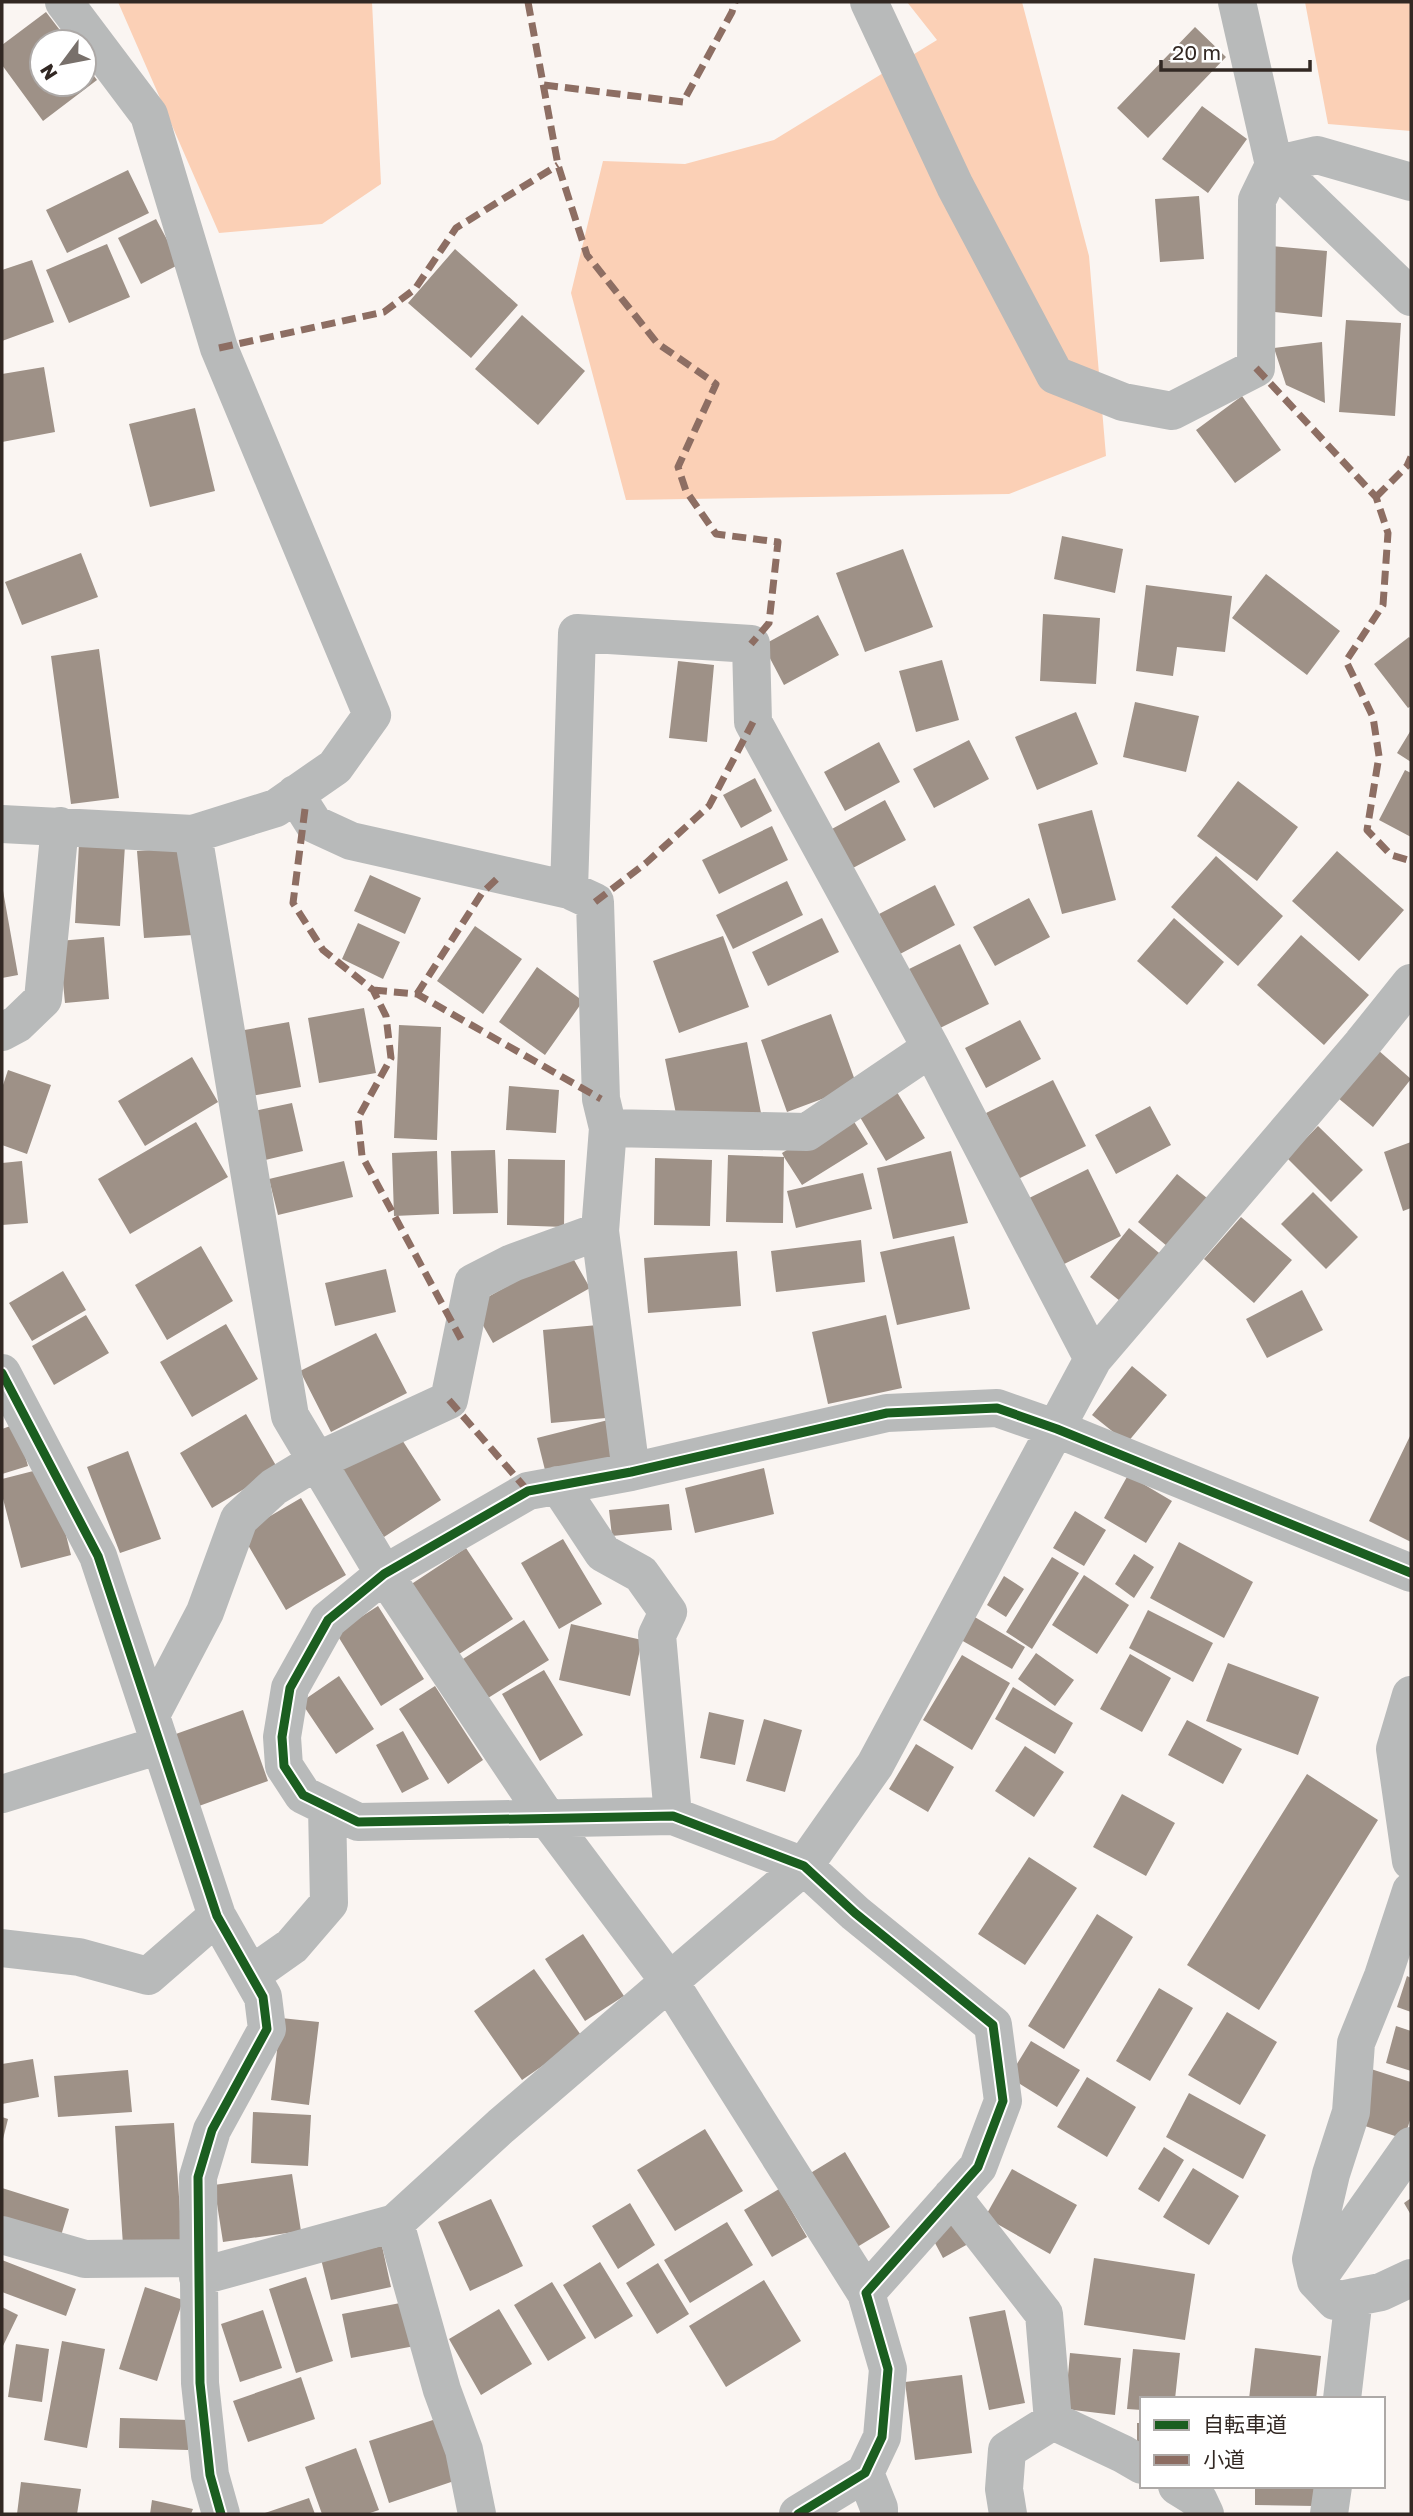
<svg xmlns="http://www.w3.org/2000/svg" width="1413" height="2516" font-family="'Golos Text','Noto Sans JP',sans-serif">
	<style>
		.green { fill: #fbd0b6 }
		.building { fill: #9e9187 }
		.lines { fill: none; stroke-linecap: round; stroke-linejoin: round }
		.minor { stroke: #b8baba; stroke-width: 38 }
		.quiet { stroke: #8d6e63; stroke-width: 7; stroke-dasharray: 14 7; stroke-linecap: butt }
		.cycleway-casing { stroke: #fff; stroke-width: 13 }
		.cycleway { stroke: #1b5e20; stroke-width: 9 }
	</style>
	<rect width="100%" height="100%" fill="#faf5f2"/>
	<!-- green -->
	<path class="green" d="M118,2H372L381,184L322,224L219,233Z
		M907,2H1022L1089,256L1106,456L1009,494L626,500L571,293L603,161L685,164L774,140L937,40Z
		M1305,2H1411V131L1328,124Z"/>
	<!-- building -->
	<path class="building" d="M46,12L69,42H42V84H84V63L97,80L43,121L2,65V45Z
		M1195,27L1226,57L1148,138L1117,108Z
		M1202,106L1247,139L1208,193L1162,159Z
		M128,170L149,213L67,253L46,210Z
		M1199,196L1204,259L1160,262L1155,199Z
		M156,219L180,264L141,284L118,238Z
		M107,244L130,297L69,323L46,270Z
		M1271,246L1327,251L1322,317L1266,311Z
		M455,249L518,305L471,358L408,303Z
		M32,260L54,322L2,341V270Z
		M522,315L585,371L538,425L475,369Z
		M1346,320L1401,323L1395,416L1339,412Z
		M1322,342L1325,403L1286,385L1274,348Z
		M44,367L55,432L2,442V374Z
		M1242,396L1281,450L1235,483L1196,430Z
		M195,408L215,491L150,507L129,424Z
		M1062,536L1123,549L1115,593L1054,579Z
		M903,549L933,627L865,652L836,573Z
		M81,553L98,597L22,625L5,582Z
		M1266,574L1340,631L1307,675L1232,618Z
		M1146,585L1232,596L1225,652L1177,647L1173,676L1136,671Z
		M1043,614L1100,618L1096,684L1040,681Z
		M818,615L839,655L784,685L763,645Z
		M1409,637L1411,639V706L1408,708L1374,664Z
		M99,649L119,798L71,804L51,656Z
		M942,660L959,720L916,732L899,671Z
		M678,661L714,665L707,742L669,738Z
		M1135,702L1199,716L1186,772L1123,757Z
		M1076,712L1098,764L1037,790L1015,737Z
		M1411,730V762L1397,753Z
		M969,740L989,779L934,808L913,769Z
		M879,742L900,782L845,811L824,772Z
		M1405,770L1411,773V837L1379,820Z
		M755,778L772,811L741,828L723,795Z
		M1238,781L1298,827L1257,881L1197,836Z
		M885,800L906,840L851,869L830,830Z
		M1092,810L1116,900L1062,914L1038,824Z
		M772,826L788,860L719,894L702,860Z
		M79,843L125,845L120,926L75,923Z
		M186,847L193,935L144,938L137,851Z
		M1337,851L1404,910L1359,961L1292,901Z
		M1216,856L1283,916L1238,966L1171,907Z
		M370,875L421,898L405,934L354,911Z
		M787,881L803,915L733,949L716,915Z
		M2,885L18,975L2,978Z
		M935,885L955,925L900,954L879,914Z
		M1029,898L1050,937L995,966L973,927Z
		M822,918L839,952L768,986L752,952Z
		M1174,918L1224,962L1187,1005L1137,961Z
		M358,923L400,942L383,979L342,959Z
		M475,926L522,959L483,1014L437,981Z
		M1301,935L1369,995L1324,1045L1257,985Z
		M723,936L749,1007L679,1033L653,961Z
		M104,937L109,999L65,1003L59,941Z
		M960,944L989,1004L938,1029L909,969Z
		M537,967L583,1001L545,1055L499,1022Z
		M364,1008L376,1073L319,1083L308,1018Z
		M831,1014L857,1086L787,1112L761,1040Z
		M1020,1020L1041,1059L986,1088L965,1048Z
		M289,1022L301,1087L245,1097L233,1032Z
		M399,1025L441,1027L437,1140L394,1138Z
		M747,1042L761,1113L679,1129L665,1059Z
		M1378,1050L1411,1079L1373,1127L1338,1098Z
		M192,1057L218,1102L145,1146L118,1101Z
		M8,1070L51,1085L27,1154L2,1145V1088Z
		M1053,1080L1086,1146L1018,1179L986,1113Z
		M892,1084L925,1138L886,1161L854,1107Z
		M509,1086L559,1090L556,1133L506,1130Z
		M292,1103L303,1151L261,1161L249,1112Z
		M1150,1106L1171,1145L1116,1174L1095,1135Z
		M848,1112L868,1144L802,1185L784,1157L783,1223L726,1222L728,1155L784,1157L782,1153Z
		M196,1122L228,1177L130,1234L98,1179Z
		M1318,1126L1363,1170L1331,1202L1287,1158Z
		M1411,1142V1208L1403,1211L1384,1152Z
		M495,1150L498,1213L453,1214L451,1151Z
		M437,1151L439,1214L394,1216L392,1153Z
		M951,1151L968,1223L893,1239L877,1168Z
		M655,1158L712,1160L710,1226L654,1225Z
		M508,1159L565,1160L564,1227L507,1225Z
		M22,1161L28,1223L2,1225V1163Z
		M344,1161L353,1197L278,1215L269,1179Z
		M1088,1169L1121,1236L1054,1269L1021,1202Z
		M863,1173L872,1209L796,1228L787,1191Z
		M1177,1174L1212,1202L1173,1251L1138,1222Z
		M1313,1192L1358,1237L1326,1269L1281,1224Z
		M1241,1217L1292,1260L1254,1303L1204,1259Z
		M1129,1228L1164,1257L1125,1305L1090,1277Z
		M954,1236L970,1309L897,1325L880,1252Z
		M861,1240L865,1282L776,1292L771,1251Z
		M201,1246L233,1301L167,1340L135,1285Z
		M569,1251L590,1288L493,1343L472,1306Z
		M737,1251L741,1306L648,1313L644,1258Z
		M386,1269L396,1312L335,1326L325,1283Z
		M63,1271L86,1310L32,1341L9,1303Z
		M1302,1290L1323,1330L1267,1358L1246,1319Z
		M86,1315L109,1353L54,1385L32,1346Z
		M886,1315L902,1388L828,1404L812,1332Z
		M226,1324L258,1379L192,1417L160,1362Z
		M598,1325L606,1418L551,1423L543,1330Z
		M376,1333L407,1393L331,1432L300,1371Z
		M1132,1366L1167,1395L1127,1443L1092,1415Z
		M246,1414L278,1469L212,1508L180,1453Z
		M612,1419L622,1456L546,1474L537,1438Z
		M16,1424L28,1466L2,1474V1429Z
		M395,1429L441,1500L384,1537L338,1465Z
		M1411,1434V1542L1369,1521Z
		M128,1451L161,1539L120,1553L87,1467Z
		M49,1467L71,1555L21,1568L2,1495V1479Z
		M764,1468L774,1514L695,1533L685,1488Z
		M1128,1475L1172,1501L1146,1543L1104,1518Z
		M301,1498L346,1575L286,1610L241,1533Z
		M669,1504L672,1530L612,1536L609,1510Z
		M1075,1511L1106,1530L1084,1566L1053,1548Z
		M563,1539L602,1604L559,1629L521,1563Z
		M1179,1542L1253,1582L1224,1638L1150,1598Z
		M466,1548L513,1619L456,1656L410,1585Z
		M1134,1554L1154,1567L1134,1598L1115,1584Z
		M1052,1557L1079,1573L1032,1649L1006,1632Z
		M1084,1575L1129,1605L1097,1654L1052,1625Z
		M1004,1576L1024,1589L1006,1617L987,1605Z
		M378,1606L424,1679L381,1706L336,1633Z
		M1148,1610L1213,1643L1193,1682L1129,1648Z
		M968,1613L1025,1647L1012,1669L954,1636Z
		M524,1620L549,1660L480,1703L455,1664Z
		M571,1624L642,1640L630,1696L559,1680Z
		M1036,1653L1074,1680L1055,1706L1018,1679Z
		M1130,1654L1171,1678L1142,1732L1100,1709Z
		M962,1655L1010,1683L972,1750L923,1720Z
		M1228,1663L1319,1697L1298,1755L1206,1721Z
		M544,1670L583,1735L540,1761L502,1694Z
		M339,1676L374,1729L336,1754L301,1702Z
		M435,1686L483,1760L448,1784L399,1709Z
		M1013,1687L1073,1723L1055,1754L995,1719Z
		M243,1710L268,1781L199,1806L173,1735Z
		M709,1712L744,1720L735,1765L700,1758Z
		M764,1719L802,1730L785,1792L746,1781Z
		M1187,1720L1242,1749L1223,1784L1168,1755Z
		M403,1731L429,1779L402,1793L376,1745Z
		M916,1744L954,1767L928,1812L889,1789Z
		M1025,1746L1064,1772L1034,1817L995,1791Z
		M1307,1774L1378,1820L1259,2010L1187,1965Z
		M1122,1794L1175,1823L1146,1876L1093,1847Z
		M1029,1857L1077,1888L1025,1965L978,1934Z
		M1097,1914L1133,1937L1064,2049L1028,2026Z
		M583,1934L624,1996L585,2021L545,1959Z
		M534,1969L583,2038L522,2080L474,2011Z
		M1407,1976L1411,1978V2012L1397,2007Z
		M1159,1988L1193,2008L1150,2081L1116,2061Z
		M1227,2012L1277,2042L1240,2105L1188,2075Z
		M281,2018L319,2022L309,2105L271,2100Z
		M1396,2026L1411,2031V2071L1386,2063Z
		M1031,2041L1080,2070L1057,2107L1009,2077Z
		M33,2059L39,2097L2,2104V2064Z
		M1371,2069L1411,2082V2117L1404,2139L1353,2122Z
		M128,2070L132,2112L58,2117L54,2076Z
		M1087,2077L1136,2107L1107,2157L1057,2127Z
		M1189,2093L1266,2135L1243,2179L1166,2137Z
		M253,2112L311,2115L308,2166L251,2163Z
		M2,2117L8,2119L3,2139H2Z
		M174,2123L182,2241L123,2245L115,2126Z
		M705,2129L743,2191L675,2231L637,2170Z
		M1164,2147L1184,2160L1159,2202L1138,2189Z
		M845,2152L890,2227L849,2252L804,2177Z
		M1193,2168L1239,2196L1209,2245L1163,2217Z
		M1012,2169L1077,2205L1050,2254L985,2217Z
		M292,2174L301,2231L223,2242L214,2185Z
		M2,2188L69,2209L60,2239L2,2219Z
		M779,2189L807,2237L772,2257L744,2210Z
		M1411,2198V2215L1404,2203Z
		M491,2199L523,2266L470,2291L438,2222Z
		M630,2203L655,2245L618,2269L592,2226Z
		M951,2214L968,2244L943,2258L927,2228Z
		M727,2222L753,2265L690,2303L664,2260Z
		M382,2246L391,2287L331,2300L321,2259Z
		M1094,2258L1195,2274L1185,2340L1084,2325Z
		M2,2260L76,2289L66,2316L2,2292Z
		M600,2262L633,2316L595,2339L563,2285Z
		M658,2263L689,2314L657,2334L626,2283Z
		M306,2277L333,2361L296,2373L269,2289Z
		M764,2280L801,2341L726,2387L689,2326Z
		M552,2282L586,2338L548,2361L514,2305Z
		M145,2287L183,2300L157,2381L119,2369Z
		M411,2301L420,2345L351,2358L342,2314Z
		M2,2307L18,2315L2,2348Z
		M499,2309L532,2364L481,2395L449,2339Z
		M263,2310L282,2368L240,2382L221,2324Z
		M1005,2310L1025,2403L989,2410L969,2317Z
		M62,2341L105,2349L87,2448L44,2440Z
		M16,2344L49,2349L42,2402L8,2397Z
		M1255,2348L1321,2356L1316,2399H1249Z
		M1133,2349L1180,2353L1175,2399H1142V2410L1127,2409Z
		M1070,2353L1121,2358L1115,2415L1065,2409Z
		M962,2375L972,2453L915,2460L905,2382Z
		M301,2377L315,2419L248,2442L233,2401Z
		M120,2418L189,2420L188,2450L119,2448Z
		M436,2419L457,2480L389,2503L369,2441Z
		M1137,2423H1142V2451H1137Z
		M356,2448L379,2510L367,2514H322L305,2467Z
		M21,2482L81,2489L77,2514H17Z
		M1255,2486H1316L1315,2506L1255,2505Z
		M309,2498L315,2514H262Z
		M152,2500L193,2509L191,2514H150Z"/>
	<g class="lines">
		<!-- minor -->
		<path class="minor" d="M64,2L149,115L219,348L372,715L335,767L276,808L193,834
			M869,2L955,186L1055,375L1123,402L1172,411L1256,368L1257,200L1274,165
			M1237,2L1274,165L1411,297
			M1274,165L1317,155L1411,182
			M295,794L314,824L351,841L569,890L595,902L601,1099L608,1128L600,1231L631,1472
			M2,824L193,834L290,1416L384,1574L547,1818L669,1981L866,2293
			M569,890L577,633L751,644L753,722L931,1048L1093,1359
			M2,1032L17,1024L43,999L60,826
			M608,1128L807,1132L931,1048
			M2,1373L98,1556L217,1916L263,1997L267,2029L212,2130L198,2177L200,2383L210,2475L221,2514
			M558,1485L603,1553L641,1574L668,1612L657,1635L673,1816
			M1411,1695L1395,1749L1411,1861
			M151,1715L205,1612L239,1519L274,1487L317,1461L449,1400L473,1283L512,1263L600,1231
			M2,1794L160,1745
			M1411,1891L1383,1976L1356,2043L1351,2112L1331,2174L1311,2259L1316,2281L1335,2301L1381,2292L1411,2278
			M2,1948L79,1957L148,1976L217,1916
			M251,1975L292,1946L329,1903L327,1807
			M952,2196L1044,2314L1053,2421
			M395,2223L442,2390L464,2450L477,2514
			M2,2235L85,2259L198,2258
			M198,2277L395,2223L501,2126L804,1866L875,1765L1093,1359L1362,1044L1411,983
			M1316,2281L1411,2146
			M1342,2399L1354,2297
			M865,2473L879,2508V2514
			M1177,2486L1198,2499L1205,2514
			M798,2514L865,2473L882,2437L888,2369L866,2293L978,2167L1003,2101L993,2025L855,1913L804,1866L673,1816L358,1822L303,1795L284,1766L282,1737L290,1688L328,1620L384,1574L528,1491L631,1472L887,1413L997,1408L1057,1429L1411,1573
			M1008,2514L1004,2489L1007,2450L1053,2421L1123,2454L1142,2465
			M1329,2514L1333,2486"/>
		<!-- quiet -->
		<path class="quiet" d="M528,2L558,165L587,255L657,343L716,384L678,467L686,491L716,534L778,542L769,623L751,644
			M544,85L683,102L732,12L735,2
			M219,348L384,312L415,289L456,228L558,165
			M1256,368L1376,497L1388,533L1383,605L1346,661L1373,717L1379,756L1367,830L1391,855L1411,861
			M1376,497L1407,466L1411,457
			M305,809L293,903L323,950L373,990L386,1016L391,1058L358,1118L362,1156L461,1339
			M595,902L646,863L709,806L753,722
			M373,990L417,994L601,1099
			M417,994L482,893L501,875
			M449,1400L528,1491"/>
		<defs>
			<path id="cycleway" d="M2,1373L98,1556L217,1916L263,1997L267,2029L212,2130L198,2177L200,2383L210,2475L221,2514
				M798,2514L865,2473L882,2437L888,2369L866,2293L978,2167L1003,2101L993,2025L855,1913L804,1866L673,1816L358,1822L303,1795L284,1766L282,1737L290,1688L328,1620L384,1574L528,1491L631,1472L887,1413L997,1408L1057,1429L1411,1573"/>
		</defs>
		<!-- cycleway casing -->
		<use href="#cycleway" class="cycleway-casing"/>
		<!-- cycleway -->
		<use href="#cycleway" class="cycleway"/>
	</g>
	<!-- border -->
	<rect width="1413" height="2516" fill="none" stroke="#322823" stroke-width="7"/>
	<!-- legend -->
	<rect x="1140" y="2397" width="245" height="91" fill="#ffffff" stroke="#ada9a7" stroke-width="2"/>
	<rect x="1154" y="2420" width="35" height="10" fill="#1b5e20" stroke="#ada9a7" stroke-width="2"/>
	<text x="1203" y="2432" font-size="21" fill="#322823">自転車道</text>
	<rect x="1154" y="2455" width="35" height="10" fill="#8d6e63" stroke="#ada9a7" stroke-width="2"/>
	<text x="1203" y="2467" font-size="21" fill="#322823">小道</text>
	<!-- north arrow -->
	<g transform="translate(63 63) rotate(238)"><circle r="33" fill="#ffffff" stroke="#ada9a7" stroke-width="2"/>
	<path d="M0-5L12 26L0 18L-12 26Z" fill="#78706b"/>
	<text y="-10" font-size="19" font-weight="bold" text-anchor="middle" fill="#322823">N</text>
	</g>
	<!-- scale -->
	<path d="M1161 60v10h149v-10" fill="none" stroke="#322823" stroke-width="3.5"/>
	<text x="1172" y="60" font-size="21" fill="#322823" stroke="#ffffff" stroke-width="5" paint-order="stroke">20 m</text>
</svg>
